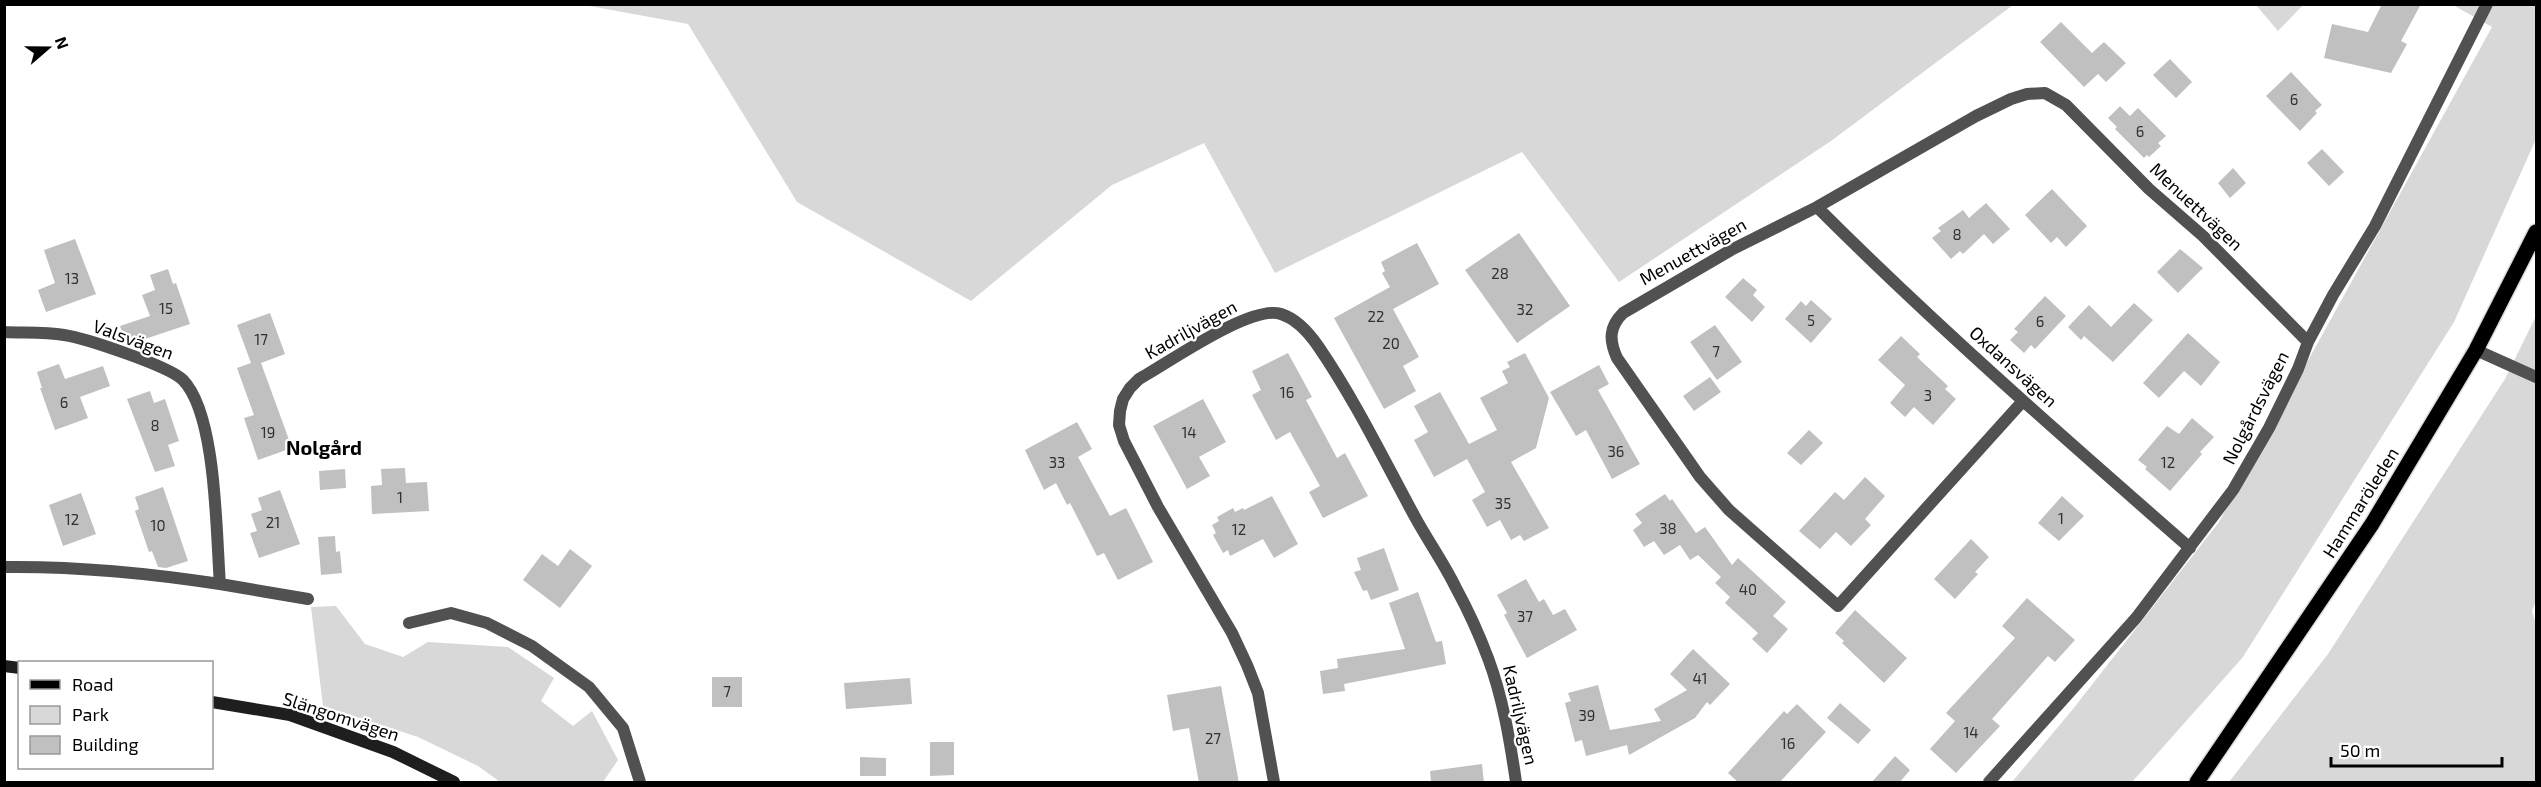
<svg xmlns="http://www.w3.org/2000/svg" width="2541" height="787" font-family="'Exo 2',sans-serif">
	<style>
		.green { fill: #d8d8d8 }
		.building { fill: #c0c0c0 }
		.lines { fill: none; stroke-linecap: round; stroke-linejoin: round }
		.primary-casing { stroke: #dbdbdb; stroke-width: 18 }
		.street { stroke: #515151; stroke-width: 12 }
		.secondary { stroke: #1e1e1e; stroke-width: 12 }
		.primary { stroke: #000; stroke-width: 15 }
		.labels { text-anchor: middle; stroke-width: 4.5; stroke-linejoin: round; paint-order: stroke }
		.number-label { font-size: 15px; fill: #303030 }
		.street-label { font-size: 18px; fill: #000; stroke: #fff }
		.neighbourhood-label { font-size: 20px; font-weight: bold; fill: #000; stroke: #fff }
	</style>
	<rect width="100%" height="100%" fill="#fff"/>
	<!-- green -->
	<path class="green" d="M584,5H2013L1831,141L1619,282L1522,152L1275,273L1204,143L1112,185L971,301L797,202L688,24Z
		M2256,5H2303L2278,31Z
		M2453,5H2536V139L2454,322L2243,657L2132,782H2012L2073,709L2219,522L2492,27Z
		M2536,316V601L2532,611L2536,624V782H2229L2328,654L2505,379Z
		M336,606L365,644L403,657L428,642L508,647L554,678L541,701L573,726L592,711L618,760L603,782H500L478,766L418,737L323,706L311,607Z"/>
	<!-- building -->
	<path class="building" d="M2382,4H2421L2401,41L2407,44L2391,73L2324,58L2332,24L2368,32Z
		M2061,22L2092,53L2104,42L2126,63L2106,82L2098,74L2084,87L2040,42Z
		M2170,59L2192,82L2176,98L2153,75Z
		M2291,72L2322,105L2315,111L2317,113L2300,131L2266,96Z
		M2120,106L2130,116L2138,108L2166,136L2158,143L2161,146L2149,157L2147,155L2144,158L2115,129L2117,127L2108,118Z
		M2322,149L2344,172L2329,186L2307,163Z
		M2233,168L2246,183L2230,198L2218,183Z
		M2052,189L2087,226L2066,247L2057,237L2051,243L2025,215Z
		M1986,203L2010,229L1993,244L1984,234L1963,254L1960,251L1951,259L1932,238L1941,231L1938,228L1963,210L1969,218Z
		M1519,233L1570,306L1517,343L1465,270Z
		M75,239L96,294L46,312L38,290L55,283L44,250Z
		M1417,243L1439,284L1393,309L1419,357L1403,366L1416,391L1384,409L1334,318L1390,287L1382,273L1385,271L1381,262Z
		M2180,249L2203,268L2178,293L2157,272Z
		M168,269L173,284L176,283L190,324L127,345L120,326L150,316L142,295L155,290L150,275Z
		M1743,278L1757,290L1753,295L1765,307L1752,322L1725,297Z
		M2045,296L2066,316L2035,349L2031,345L2024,353L2010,340L2018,332L2014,329Z
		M1811,300L1832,319L1811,343L1785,319L1801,301L1806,306Z
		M2134,303L2153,320L2113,362L2084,336L2081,340L2068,327L2089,305L2111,327Z
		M270,313L285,354L261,363L292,448L258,460L244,418L254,415L237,368L251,363L237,325Z
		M1715,325L1742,362L1717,380L1690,342Z
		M2188,333L2220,362L2201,386L2184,371L2159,398L2143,383Z
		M1901,336L1920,354L1917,357L1948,386L1945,389L1956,399L1933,425L1914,407L1905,417L1890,403L1905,385L1878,360Z
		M1288,353L1312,397L1306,400L1337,458L1345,453L1368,496L1323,518L1309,492L1320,486L1290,432L1276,440L1252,395L1261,390L1252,371Z
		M1525,353L1549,398L1536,448L1511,462L1549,528L1524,541L1520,535L1511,540L1500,520L1487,527L1472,500L1485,492L1467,459L1434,477L1414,440L1428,432L1414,406L1440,392L1469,444L1497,430L1480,398L1508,383L1502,371L1510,367L1507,362Z
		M59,364L65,379L103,366L110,386L80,397L88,418L55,430L40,388H42L37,372Z
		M1599,365L1609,384L1598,390L1640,464L1612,479L1586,430L1576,436L1550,392Z
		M1710,377L1721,392L1694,411L1683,396Z
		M150,391L154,403L165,399L179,441L168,445L175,466L155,472L127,399Z
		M1203,399L1226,442L1199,457L1210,476L1187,489L1153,426Z
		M2192,418L2214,437L2200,452L2202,454L2170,491L2145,469L2147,467L2138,460L2167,426L2179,434Z
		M1077,422L1092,449L1078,457L1110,516L1126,508L1153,562L1118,580L1104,553L1097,556L1070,503L1067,505L1056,483L1044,490L1025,450Z
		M1809,430L1823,443L1801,465L1787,453Z
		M405,468L406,483L427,482L429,511L372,514L371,486L382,485L381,469Z
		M345,469L346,488L320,490L319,471Z
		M1865,477L1885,496L1865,519L1871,525L1851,546L1836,532L1820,549L1799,531L1835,492L1844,500Z
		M163,487L188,561L166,568L158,567L152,551L149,552L135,511L139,509L135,497Z
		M280,490L300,544L259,558L250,533L257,531L251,514L262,510L258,498Z
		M81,493L96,534L63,546L49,505Z
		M1665,494L1670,501L1672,499L1696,533L1705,527L1732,565L1738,558L1786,602L1773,616L1788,629L1767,653L1752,639L1758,633L1725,603L1730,597L1715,583L1721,577L1698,555L1690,560L1680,545L1664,555L1654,541L1644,547L1633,530L1642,523L1635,514Z
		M1272,496L1298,544L1274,558L1263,539L1230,556L1228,550L1223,553L1213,535L1216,533L1212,525L1219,521L1217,517L1233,508L1235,512L1243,508L1244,510Z
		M2062,496L2084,516L2059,541L2038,523Z
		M335,536L336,552L340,551L342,573L321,575L318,537Z
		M1971,539L1989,557L1975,572L1978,574L1955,599L1934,579Z
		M1384,548L1399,590L1371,600L1367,590L1363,591L1354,572L1361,570L1357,558Z
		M570,549L592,566L560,608L523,580L542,554L558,566Z
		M1526,579L1539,602L1544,599L1553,615L1565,609L1577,630L1527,658L1504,615L1507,613L1497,595Z
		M1418,592L1436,642L1442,641L1446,664L1344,684L1345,691L1323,694L1320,671L1338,668L1337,659L1405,649L1389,603Z
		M2027,598L2075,640L2055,662L2048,656L1992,719L2000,726L1956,773L1930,749L1955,721L1946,713L2015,638L2002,626Z
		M1855,610L1907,658L1884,683L1842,643L1844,641L1835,633Z
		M1693,649L1730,684L1710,705L1707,702L1695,718L1629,755L1627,745L1586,756L1582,740L1575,742L1565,703L1571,701L1568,693L1598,685L1610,730L1661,721L1654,709L1687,690L1670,674Z
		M712,677H742V707H712Z
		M910,678L912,704L846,709L844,683Z
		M1221,686L1239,783H1199L1189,728L1173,731L1167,695Z
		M1840,703L1871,730L1858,744L1827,718Z
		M1797,704L1826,732L1779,783H1739L1728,773L1784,711L1787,714Z
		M930,742H954V775L930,776Z
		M1895,756L1910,770L1899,783H1871Z
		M860,757L886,758V776H860Z
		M1482,764L1484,783H1431L1430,771Z"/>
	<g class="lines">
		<defs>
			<path id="primary" d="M2197,782L2372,524L2476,350L2536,232"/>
		</defs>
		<!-- primary casing -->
		<use href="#primary" class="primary-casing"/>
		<!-- street -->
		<path class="street" d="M1817,207C1936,326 2063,437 2190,548
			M4,332C24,333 45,332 64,335C85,338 169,366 183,380C217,415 216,535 220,584C148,573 77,566 4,567
			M2476,350L2536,377
			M2022,402L1838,606L1729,510L1700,477L1617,358C1609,340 1609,327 1623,313L1731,250L1817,207L1976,116L2011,99L2027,94L2045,93L2066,105L2149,189L2203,236L2308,342
			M220,584L308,599
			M409,623L451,613L487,623L532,646L589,687L623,728L640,782
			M1274,782L1258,693L1247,665L1232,633L1158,507L1124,441L1119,425L1120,411L1123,399L1130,388L1139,379C1168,363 1251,304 1281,314C1297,319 1309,333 1318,346C1355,400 1384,460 1415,517C1428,541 1444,563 1456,588C1468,610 1479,634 1488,658C1503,698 1510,741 1516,782
			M1989,782L2136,618L2233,490L2269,428L2298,369L2308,342L2333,295L2375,226L2487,4"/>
		<!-- secondary -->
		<path class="secondary" d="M4,666L20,668
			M212,702L290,715L393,752L454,782"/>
		<!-- primary -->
		<use href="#primary" class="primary"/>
	</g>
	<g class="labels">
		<!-- number labels -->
		<g class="number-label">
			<text x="2294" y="105">6</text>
			<text x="2140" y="137">6</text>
			<text x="1957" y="240">8</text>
			<text x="1500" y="279">28</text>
			<text x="72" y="284">13</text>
			<text x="166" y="314">15</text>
			<text x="1525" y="315">32</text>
			<text x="1376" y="322">22</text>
			<text x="1811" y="326">5</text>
			<text x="2040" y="327">6</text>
			<text x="261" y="345">17</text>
			<text x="1391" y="349">20</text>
			<text x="1716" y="357">7</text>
			<text x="1287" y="398">16</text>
			<text x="1928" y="401">3</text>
			<text x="64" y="408">6</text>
			<text x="155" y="431">8</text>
			<text x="268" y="438">19</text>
			<text x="1189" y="438">14</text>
			<text x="1616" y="457">36</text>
			<text x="1057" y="468">33</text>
			<text x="2168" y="468">12</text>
			<text x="400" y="503">1</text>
			<text x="1503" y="509">35</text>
			<text x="2061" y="524">1</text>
			<text x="72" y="525">12</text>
			<text x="273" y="528">21</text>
			<text x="158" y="531">10</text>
			<text x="1668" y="534">38</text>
			<text x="1239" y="535">12</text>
			<text x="1748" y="595">40</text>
			<text x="1525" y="622">37</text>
			<text x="1700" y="684">41</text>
			<text x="727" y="697">7</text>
			<text x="1587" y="721">39</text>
			<text x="1971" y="738">14</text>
			<text x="1213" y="744">27</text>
			<text x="1788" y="749">16</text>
		</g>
		<!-- street labels -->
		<g class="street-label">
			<text transform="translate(2196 207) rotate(43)" y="6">Menuettvägen</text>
			<text transform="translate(1693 252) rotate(-29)" y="6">Menuettvägen</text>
			<text transform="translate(1191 330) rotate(-29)" y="6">Kadriljvägen</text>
			<text transform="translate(133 340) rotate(20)" y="6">Valsvägen</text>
			<text transform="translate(2013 367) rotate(42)" y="6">Oxdansvägen</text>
			<text transform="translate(2256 408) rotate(-63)" y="6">Nolgårdsvägen</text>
			<text transform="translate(2361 503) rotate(-58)" y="6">Hammaröleden</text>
			<text transform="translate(1520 715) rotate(77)" y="6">Kadriljvägen</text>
			<text transform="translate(341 717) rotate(18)" y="6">Slängomvägen</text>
		</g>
		<!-- neighbourhood labels -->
		<g class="neighbourhood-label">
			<text x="324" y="455">Nolgård</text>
		</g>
	</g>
	<!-- border -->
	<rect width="2541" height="787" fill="none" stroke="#000000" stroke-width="12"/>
	<!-- legend -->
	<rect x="18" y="661" width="195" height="108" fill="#ffffff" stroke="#999999" stroke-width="1.5"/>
	<rect x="30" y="680" width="30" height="9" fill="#000000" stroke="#999999" stroke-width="1.5"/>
	<text x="72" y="691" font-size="18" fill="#000000">Road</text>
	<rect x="30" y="706" width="30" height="18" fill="#d8d8d8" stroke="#999999" stroke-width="1.5"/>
	<text x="72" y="721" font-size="18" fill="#000000">Park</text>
	<rect x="30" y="736" width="30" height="18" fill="#c0c0c0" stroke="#999999" stroke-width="1.5"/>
	<text x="72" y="751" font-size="18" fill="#000000">Building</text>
	<!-- north arrow -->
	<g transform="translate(48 48) rotate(70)" stroke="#ffffff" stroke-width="4.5" paint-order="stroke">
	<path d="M0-4.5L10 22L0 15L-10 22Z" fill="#000000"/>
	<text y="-9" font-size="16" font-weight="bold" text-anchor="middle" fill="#000000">N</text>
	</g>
	<!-- scale -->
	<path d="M2331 757v9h171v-9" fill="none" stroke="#000000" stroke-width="3"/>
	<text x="2340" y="757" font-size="18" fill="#000000" stroke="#ffffff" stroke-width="4.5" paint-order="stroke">50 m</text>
</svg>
